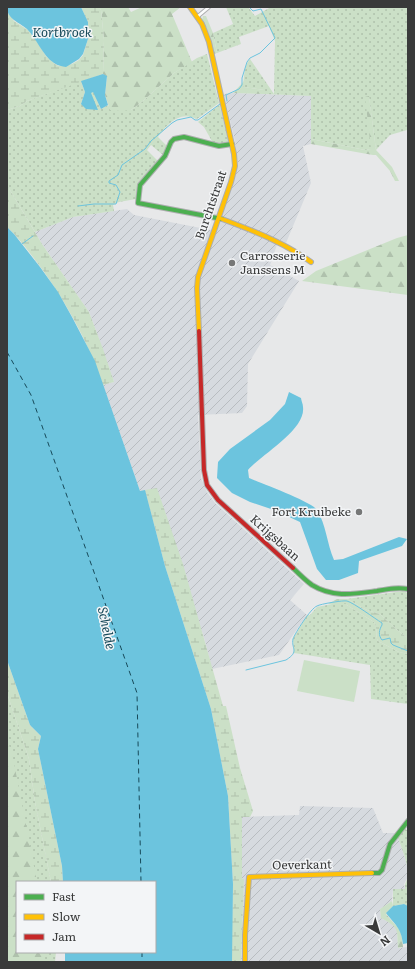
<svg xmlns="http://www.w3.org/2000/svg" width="415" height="969" font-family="Literata,serif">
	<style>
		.industrial { fill: url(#industrial-furrows) }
		.grass { fill: url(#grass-dots) }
		.forest { fill: url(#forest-firs) }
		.wetland { fill: url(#wetland-marsh) }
		.pitch { fill: #cbe0c7 }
		.water { fill: #6cc4de }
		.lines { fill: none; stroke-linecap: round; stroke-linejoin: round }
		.stream { stroke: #6cc4de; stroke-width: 1 }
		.ferry { stroke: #174a5a; stroke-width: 1; stroke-dasharray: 5 4; stroke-linecap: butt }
		.street-casing { stroke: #adaeaf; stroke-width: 4.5 }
		.fast-casing { stroke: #adaeaf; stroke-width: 6 }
		.slow-casing { stroke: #adaeaf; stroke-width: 6 }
		.jam-casing { stroke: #adaeaf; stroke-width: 6 }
		.street { stroke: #fbfcfc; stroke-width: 2.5 }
		.fast { stroke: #4caf50; stroke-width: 4 }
		.slow { stroke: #ffc107; stroke-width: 4 }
		.jam { stroke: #c62828; stroke-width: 4 }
		.poi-dot { fill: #767777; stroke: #f3f5f7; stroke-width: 1.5 }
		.labels { text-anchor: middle; stroke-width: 3; stroke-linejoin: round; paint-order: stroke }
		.street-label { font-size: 12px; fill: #393a3a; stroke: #f3f5f7 }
		.poi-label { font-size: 12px; fill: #393a3a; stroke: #f3f5f7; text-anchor: start }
		.water-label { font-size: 13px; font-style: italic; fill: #174a5a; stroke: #f3f5f7 }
	</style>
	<defs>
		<pattern id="industrial-furrows" width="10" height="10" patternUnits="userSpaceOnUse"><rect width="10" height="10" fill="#d6dadf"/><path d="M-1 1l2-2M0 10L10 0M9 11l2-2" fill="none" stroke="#b8bcc0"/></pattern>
		<pattern id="grass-dots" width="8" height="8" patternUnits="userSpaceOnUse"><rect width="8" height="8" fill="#cbe0c7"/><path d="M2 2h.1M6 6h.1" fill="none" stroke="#afc1ac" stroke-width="1.8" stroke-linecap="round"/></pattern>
		<pattern id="forest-firs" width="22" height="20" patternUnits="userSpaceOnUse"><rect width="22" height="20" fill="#cbe0c7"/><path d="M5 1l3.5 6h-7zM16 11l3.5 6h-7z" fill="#afc1ac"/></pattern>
		<pattern id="wetland-marsh" width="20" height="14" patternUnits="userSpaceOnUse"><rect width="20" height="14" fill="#cbe0c7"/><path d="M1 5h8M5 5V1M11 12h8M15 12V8" fill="none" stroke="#afc1ac"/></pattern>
	</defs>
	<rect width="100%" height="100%" fill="#e7e8e9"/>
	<!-- industrial -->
	<path class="industrial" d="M233,93L312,96L311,144L303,146L311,183L286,243L279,239L270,265L299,281L248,364L247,406L242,413L198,415L201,478L207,492L215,503L304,584L290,600L307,615L279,655L212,669L203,634L140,491L103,385L114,382L94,325L89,312L42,244L35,232L73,217L127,209L134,215L216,231L233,184L238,164L235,142L224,94Z
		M300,806L373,808L383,833H394L398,837L408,868V877L404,884L405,889H393L392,901L380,909L381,918L394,925L397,930L398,948L408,947V962H241L244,879H242V817L299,815Z"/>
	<!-- grass -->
	<path class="grass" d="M226,7H248L255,16L271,7H408V128L407,130L390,135L376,150L369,97H366L372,149L365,150L311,139V96L264,94V90L243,87C244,77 244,66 250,59L274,94L275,41L269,26L239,37L241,44L217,53L213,33L233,24Z
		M207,54L229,143L221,144L213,143L204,127L198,122L219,105V103L197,119C195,119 193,117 191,117C177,113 165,127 158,137L167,146L163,155L151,145L147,150L159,162L140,181L137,186L136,199L119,202L113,205L114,211L73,217L35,232L7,185V110L20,106L27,101L81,81L85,92L81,104L90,93L93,91L101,109L108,105L111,110H131L143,101L174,73L197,58Z
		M403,591L408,593V638L397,630L380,614L367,610L347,599Z
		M332,604H345L374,622C378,628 375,636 378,641L399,652L408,654V704L371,699L370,665L294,653L293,639L307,615H310L317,607Z
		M7,693L29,759L35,802L51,882H17V952H56L55,962H7Z
		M404,828L408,831V906L404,904L393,906V889H405C404,884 407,881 408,876C409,865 401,848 398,837Z"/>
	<!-- forest -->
	<path class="forest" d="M99,7H128L131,12L142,7H181L172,14L192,62L174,73L143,101L131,110L121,111L110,110L105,95L107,77L103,74L104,40L101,10Z
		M203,16H206L213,33L217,53L214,54L209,34L202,20Z
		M244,81V87L264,90V94L233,93Z
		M369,96L376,150L392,167L399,181H395L390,171L376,155H373L311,144V139L365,150L371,149L365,97Z
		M408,235V295L302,281L316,271L397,238Z
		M7,738L14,763L37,882H17V952H43V962H7Z
		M392,901L393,906L386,914C397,928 402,927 403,947L398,948C397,928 399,928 381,918L380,909Z"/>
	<!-- wetland -->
	<path class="wetland" d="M81,7H99L101,10L104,40L103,74L27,101L20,106L7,110V11L14,21L28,30L36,40L46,56L55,64L59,66L72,64L79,60L83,55L88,39V22Z
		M7,185L42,244L89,312L103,349L114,382L103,385C87,339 63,296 33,257C25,247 17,236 7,227Z
		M157,488L183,564L223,706H226L240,768L253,811L250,817H242V879H244L241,962H232L231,957L233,884L228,796L211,709L165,566L145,490Z
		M337,599H347L367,610L380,614L397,630L408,638V654L399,652L378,641C375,636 378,628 374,622L345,604H328Z
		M7,660L30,725L41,736L38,749L62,866L63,882H51L35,802L29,759L7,693Z"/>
	<!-- pitch -->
	<path class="pitch" d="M304,660L360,671L354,702L297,691Z"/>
	<!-- water -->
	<path class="water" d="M7,7H81L88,22V39L83,54L79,59L66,67C62,66 58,66 54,63C42,55 37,39 27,29C19,22 7,19 7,7Z
		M103,74L107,76L105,95L108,105L101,109L93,92L91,93L98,110L86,109L81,104L85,92L81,81Z
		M7,227L14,234L40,267L58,292L72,317L95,361L140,491L145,490L165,566L211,709L228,796L233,884L232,962H65V952H155V882H63L62,866L38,749L41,736L30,725L7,660Z
		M289,392L301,398C301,400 303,404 303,407C306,430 262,454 248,470L249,478C260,483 312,502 317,510C326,524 327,544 334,560L343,559L399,537L407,539L402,546L359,561L358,573L339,580H326L317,569L300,522L274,510L250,502L232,493L217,478L218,462L230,449L270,420L285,404Z
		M404,904L408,906V943L403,944C401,927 395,925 386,913L393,906Z"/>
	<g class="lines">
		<!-- stream -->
		<path class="stream" d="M227,101L226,95L239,89L242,85V78L247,62L250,58L260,53L275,38L261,9L253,11L249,7
			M78,206L94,204H116L120,192L116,185L109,183V181L118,175L122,165L145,149L151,141L172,123L177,120L191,117L195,120H198L220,104
			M22,244L33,236
			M246,670L286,660C300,651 291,649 293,639C295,633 311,608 317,606C320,604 344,600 347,601C354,603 374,618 382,623V625C379,630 378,635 382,640L390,638L391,643L393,645L408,651"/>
		<!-- ferry -->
		<path class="ferry" d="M7,352L31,395L137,693L141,882
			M142,952V962"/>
		<defs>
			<path id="street" d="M197,17L209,7"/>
			<path id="fast" d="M222,219L138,203L140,185L165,156L171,142L174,139L184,137L219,146L232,144
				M293,568C299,574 305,580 312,585C333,598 354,594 377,591C388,589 397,587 408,589
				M372,873H379L382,870L390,844L408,821"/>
			<path id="slow" d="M190,7L202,24L209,42L234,154L235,166L231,182L198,277L197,288L199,331
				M222,219C254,231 283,242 311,262
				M245,962V935L249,877L372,873"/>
			<path id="jam" d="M199,331L204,470L207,485L218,500L293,568"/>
		</defs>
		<!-- street casing -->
		<use href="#street" class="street-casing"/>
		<!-- fast casing -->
		<use href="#fast" class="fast-casing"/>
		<!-- slow casing -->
		<use href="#slow" class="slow-casing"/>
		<!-- jam casing -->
		<use href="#jam" class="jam-casing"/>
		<!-- street -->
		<use href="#street" class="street"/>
		<!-- fast -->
		<use href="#fast" class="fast"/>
		<!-- slow -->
		<use href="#slow" class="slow"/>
		<!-- jam -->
		<use href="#jam" class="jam"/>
	</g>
	<!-- markers -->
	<g class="poi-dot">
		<circle cx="232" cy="263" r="4"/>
		<circle cx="359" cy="512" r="4"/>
	</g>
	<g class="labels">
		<!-- street labels -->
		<g class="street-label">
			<text transform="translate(211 205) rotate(-71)" y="4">Burchtstraat</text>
			<text transform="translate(275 538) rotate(42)" y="4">Krijgsbaan</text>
			<text transform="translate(302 865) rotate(-1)" y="4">Oeverkant</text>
		</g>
		<!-- poi labels -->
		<g class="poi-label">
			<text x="240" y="260">Carrosserie<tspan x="240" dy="14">Janssens M</tspan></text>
			<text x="351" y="516" text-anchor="end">Fort Kruibeke</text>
		</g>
		<!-- water labels -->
		<g class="water-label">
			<text x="62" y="37">Kortbroek</text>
			<text transform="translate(107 628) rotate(78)" y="5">Schelde</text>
		</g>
	</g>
	<!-- border -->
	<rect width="415" height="969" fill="none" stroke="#393a3a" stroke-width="16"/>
	<!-- legend -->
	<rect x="16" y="881" width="140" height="72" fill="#f3f5f7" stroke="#a9aaab"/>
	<rect x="24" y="894" width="20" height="6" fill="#4caf50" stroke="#a9aaab"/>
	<text x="52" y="901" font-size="12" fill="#393a3a">Fast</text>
	<rect x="24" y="914" width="20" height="6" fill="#ffc107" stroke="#a9aaab"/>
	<text x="52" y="921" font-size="12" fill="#393a3a">Slow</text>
	<rect x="24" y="934" width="20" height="6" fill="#c62828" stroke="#a9aaab"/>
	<text x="52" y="941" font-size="12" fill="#393a3a">Jam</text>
	<!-- north arrow -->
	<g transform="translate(379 933) rotate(142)" stroke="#f3f5f7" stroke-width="3" paint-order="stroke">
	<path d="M0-3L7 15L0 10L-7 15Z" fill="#393a3a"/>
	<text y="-6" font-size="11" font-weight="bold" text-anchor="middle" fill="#393a3a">N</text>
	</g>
</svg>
